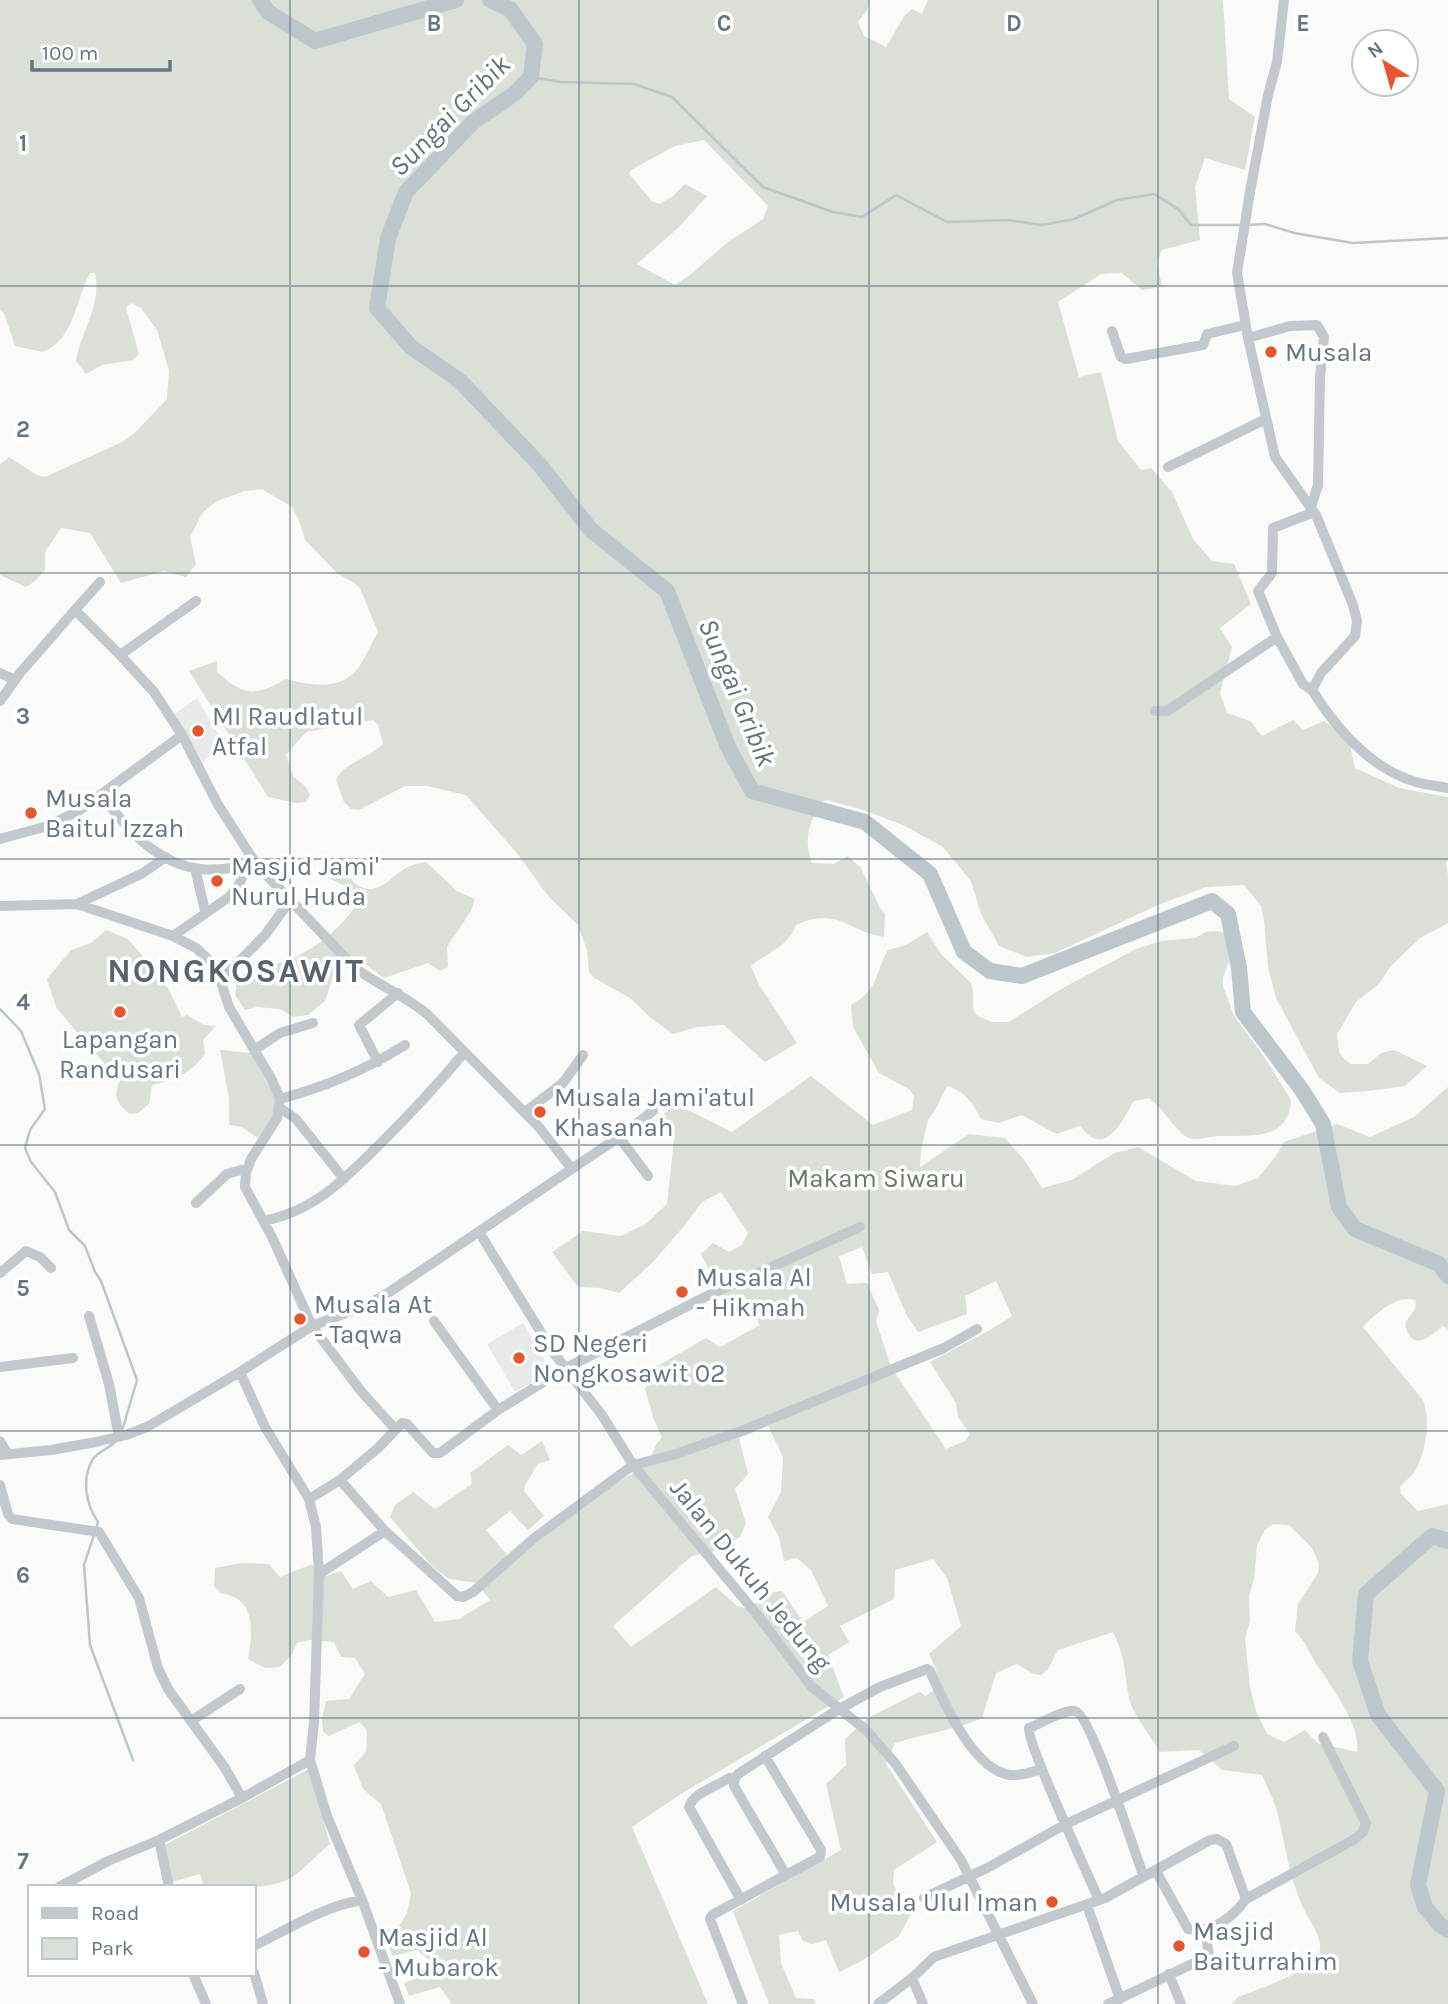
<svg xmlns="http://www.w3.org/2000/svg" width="1448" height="2004" font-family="Karla,sans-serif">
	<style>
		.built { fill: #e8e9e9 }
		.green { fill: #dadfd7; fill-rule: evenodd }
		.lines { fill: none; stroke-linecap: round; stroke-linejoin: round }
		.stream { stroke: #bbc7cb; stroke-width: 2.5 }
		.river { stroke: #bbc7cb; stroke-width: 16 }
		.minor { stroke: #c3c8cc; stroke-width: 10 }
		.grid { fill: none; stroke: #657683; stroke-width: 2; stroke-opacity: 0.55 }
		.poi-dot { fill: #e4572e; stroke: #fff; stroke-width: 2.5 }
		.labels { text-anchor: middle; stroke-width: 7; stroke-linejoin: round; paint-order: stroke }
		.poi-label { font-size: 26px; fill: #657683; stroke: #fff; text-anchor: start }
		.park-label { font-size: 26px; fill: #687a64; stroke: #fff }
		.street-label { font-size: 26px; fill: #657683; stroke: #fff }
		.water-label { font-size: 28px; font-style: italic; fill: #60757c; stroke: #fff }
		.district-label { font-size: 33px; font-weight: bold; letter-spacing: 2px; fill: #57646e; stroke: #fff }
		.grid-label { font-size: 23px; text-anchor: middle; font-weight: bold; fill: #657683; stroke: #fff; stroke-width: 7; stroke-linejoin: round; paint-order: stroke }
	</style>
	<rect width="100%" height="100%" fill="#fafaf8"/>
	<!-- built -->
	<path class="built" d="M197,698L225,746L198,765L173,715Z
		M523,1323L551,1372L515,1392L487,1344Z"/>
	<!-- green -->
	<path class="green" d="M0,0H870L867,10L858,22L864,36L886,47L904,16L912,9L922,14L928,0H1223L1229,99L1255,117L1245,170L1205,158L1195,187L1200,240L1162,250L1157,262L1162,287L1142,290L1122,273L1101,274L1058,302L1079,377L1101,372L1118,441L1141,470L1151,468L1172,492L1193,539L1212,561L1234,564L1251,604L1220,628L1232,647L1220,693L1227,713L1250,721L1262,736L1293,720L1303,730L1324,721L1348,737L1355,768L1399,788L1448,797V861L1446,863L1448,875V923L1420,938L1390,967L1379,984L1356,1002L1337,1034L1339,1052L1344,1059L1351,1064H1368L1381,1053L1394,1050L1427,1066L1405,1086L1368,1091L1340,1093L1319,1078L1276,998L1268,967L1264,920L1261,906L1244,885L1206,887L1158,905L1055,953L1027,957L999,946L981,914L971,881L943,847L903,825L860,809L827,800L822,802C809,823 803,838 812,863L834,864L848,856L861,868L880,908L885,914L884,937C848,931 837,906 796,925C788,947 768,952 751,966L758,983L797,1043L765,1062L724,1025L697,1027L673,1034L651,1018L630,998L594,978L589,972L587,950L578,925L550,898L516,852L466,795L427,786H405L359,810L351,809L344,802L336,780C342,764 370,757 383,744L378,725L373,720L306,732L286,755L293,776L306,787L310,795L306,802L296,803L268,797L189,671L217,661V672C244,696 254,697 286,679C312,686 346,692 362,662C368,652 372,642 378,632L360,588L354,583L338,574L305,540L300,523L292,507L262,489L245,491L217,501L203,512L190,537L196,564L186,577L164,571L121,583L90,533L61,528L45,552V570L35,581L26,587L0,575V464L9,457L37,475L45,477L120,443L134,434L167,399L169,370L157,330L141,308L131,303L126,308L139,354L133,360L102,365L86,374L76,361C81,331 102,306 95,273H90C76,299 74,340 43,352L15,346L4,313L0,310ZM704,140L768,206L763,219L728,242L690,275L675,285L637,264L679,227L707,196L685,184L672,197L659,204L652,201L629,174L631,170L675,146Z
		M336,861C352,870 348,879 357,885C379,899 393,873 410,866C415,864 421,863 426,862L457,891L475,899L471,911L447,947L448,967L440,971L428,963L384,978L358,959L335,971L325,1001L308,1015L293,1017L280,1009L257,1007L245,1010L235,995L237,980L252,965C288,971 338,935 356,905L345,886L330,879L326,864Z
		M106,930L128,939L153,968L168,988L182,1017L187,1015L204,1025L216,1026L203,1040L205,1054C191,1073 176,1080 152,1085L149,1104L138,1113L130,1114C115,1102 114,1097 120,1079L90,1048L56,1007L47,979L71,950L91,943Z
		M1217,931L1225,933L1228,941L1229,961L1223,978V986L1234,1016L1265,1058L1291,1100C1289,1142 1248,1135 1219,1136C1208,1136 1197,1142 1187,1137C1176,1132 1163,1108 1149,1098L1134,1101C1126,1112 1114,1146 1093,1138C1088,1136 1084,1130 1080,1126L1056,1134L1022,1115L998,1123L981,1119C972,1102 966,1092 947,1086L934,1112L928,1120L921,1150L920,1167L969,1134L1005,1138L1025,1161L1042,1188L1072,1180L1114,1153L1138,1147L1196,1181L1235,1186L1258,1178L1276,1156L1284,1142L1337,1124L1370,1137L1414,1117L1448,1087V1329L1443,1326C1429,1338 1410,1353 1405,1323L1415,1309L1416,1301C1399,1292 1375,1314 1363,1327L1423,1400C1431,1421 1426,1451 1415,1471C1412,1476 1404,1482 1400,1487L1401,1494L1418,1511L1448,1504V2004H1232L1238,1997C1254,1991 1311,1971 1318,1957C1327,1939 1307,1919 1301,1903C1289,1875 1285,1844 1278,1815C1275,1801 1267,1788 1262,1775L1222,1770L1199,1750L1160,1752C1152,1738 1132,1713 1129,1698C1124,1671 1126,1659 1113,1632L1058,1650L1048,1669L1041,1675L1033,1674L1017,1664L996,1673L982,1718C955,1730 924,1734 895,1743L886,1764L937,1842L894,1870L893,1884L911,1914L899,1936L863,1960L839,1972L826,1940L812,1944L803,1941L798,1931L779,1935L781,1963L796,1998L814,1999L816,2004H769L733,1911L841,1850L826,1784L846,1765L845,1739L868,1718L919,1692L926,1696L939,1686L936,1669L929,1654L961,1626L947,1578L933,1559L895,1570L894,1599L840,1626L849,1642L828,1655L844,1697L681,1794L632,1827L708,2004H452L440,1987L409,1996L404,1983L427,1974L428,1959L417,1950L392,1956L385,1931L400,1925L407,1913L411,1893L381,1804L363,1789L354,1766L366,1751L367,1731L360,1722L329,1736L323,1732L322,1718L326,1701L349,1699L365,1674L355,1658L341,1657L334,1642L310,1640L297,1643L292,1654L280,1667L265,1668L248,1659C253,1631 256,1597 220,1593L214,1586L215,1568L241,1563L269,1564L280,1577L312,1564L314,1570L326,1576L341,1571L353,1589L371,1581L388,1597L416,1590L435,1622L459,1619L490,1600L477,1583L449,1579L432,1566L390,1517L395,1505L413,1492L435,1509L472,1484L470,1473L508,1445L521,1455L542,1441L550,1460L538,1464L525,1485L524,1491L544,1516L528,1530L510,1511L486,1530L513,1562L596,1495L649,1464L655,1446L662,1437L654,1420L645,1389L656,1367L706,1338L720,1347L760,1325L744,1295L725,1300L701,1254L713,1243L729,1252L742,1245L748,1233L721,1192L702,1202L684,1226L653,1262L619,1293L600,1288L578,1287L552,1252L583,1231L621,1236L647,1223L667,1204L674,1140L654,1121L676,1104L732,1132L811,1076L873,1125L912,1110L914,1096L909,1089L879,1073L853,1027L851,1005C880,989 874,974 888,950L906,945L927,932L941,954L971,983L973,991V1008L976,1015L992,1022H1009L1061,989L1136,949L1161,941L1195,938L1206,932ZM862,1247L872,1274L888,1272L906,1314L918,1332L967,1314L965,1296L996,1281L1012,1316L990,1330L930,1362L956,1403L958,1417L970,1434L965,1441L946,1449L891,1367L876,1321L879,1310L867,1283L847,1284L839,1256ZM768,1426L783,1457L781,1492L768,1517L779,1537L784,1561L797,1558L811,1570L828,1606L803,1622L782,1591L769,1593L748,1609L737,1606L716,1587L631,1647L613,1626L692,1556L712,1552L740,1537L746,1523L735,1489L748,1474L739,1438ZM1273,1524L1289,1525L1312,1548L1319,1564L1318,1573L1298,1604L1295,1631C1306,1642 1310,1655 1319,1668C1333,1689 1361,1726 1357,1752L1317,1743L1305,1730L1284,1742L1267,1734L1256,1711L1250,1687L1245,1639L1250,1621L1249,1595L1254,1579L1257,1545L1265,1530Z
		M220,1050L251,1053L276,1099L277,1111L258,1138L242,1127L229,1125V1098Z
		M309,1769L330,1844C318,1853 304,1870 292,1877C271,1891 229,1887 204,1887L200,1874L172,1882L163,1846Z"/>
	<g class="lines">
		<!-- stream -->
		<path class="stream" d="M531,77L561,82L634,84L672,97L763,187L833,212L862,217L896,195L947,222L1007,220L1042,225L1074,219L1117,200L1154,194L1178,209L1191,225H1241
			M1247,225L1265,224L1294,233L1353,243L1448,238
			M0,1009L21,1031L39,1074L45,1109L30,1130L25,1148L31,1162L55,1192L69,1230L85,1246L95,1272L101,1281L137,1380L122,1431
			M96,1529L98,1522C86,1505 81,1479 93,1459C98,1452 109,1448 115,1442
			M94,1535L84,1565L90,1645L133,1760"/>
		<!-- river -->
		<path class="river" d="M260,0L268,12L315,41L456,0
			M490,0L510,9L535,44L531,77L514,94L473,122L406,192L388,238L377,308L411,347L460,381L539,464L591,530L667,591L728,747L752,791L865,822L930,874L964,952L990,971L1022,976L1212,901L1228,914L1239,968L1243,1012L1302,1090L1323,1124L1339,1207L1355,1229L1439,1264L1448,1276
			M1448,1541L1432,1536L1366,1594L1360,1661L1378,1715L1437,1791L1418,1885L1425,1907L1440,1925L1448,1930"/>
		<!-- minor -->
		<path class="minor" d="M1284,0L1277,62L1268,95L1250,192L1237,273L1248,338L1275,457L1316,515L1353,605L1357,621L1355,636L1321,673L1312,690C1336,728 1371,769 1416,782C1426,785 1437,786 1448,788
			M1112,331L1121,357L1126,359L1203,345L1207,334L1245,325
			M1248,338L1290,326L1317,325L1324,337L1320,377L1318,485L1311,507
			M1168,467L1266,419
			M75,610L100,582
			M1277,637L1258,591L1272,573L1273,528L1314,512
			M120,655L196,601
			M0,673L15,680
			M0,701L20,673L75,610L120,655L154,692L182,735L217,803L256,864L355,968C378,985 404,995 427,1014L538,1126L572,1169
			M1155,711H1167L1277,637L1303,684L1312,690
			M103,796C125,828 159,865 201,869C219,871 238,867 256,864
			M0,839L44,827L77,812L182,735
			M195,868L205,911
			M77,904L143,873L166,857
			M0,906L77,904L173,936L196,948L210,961L218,973L229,1007L272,1080L280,1099L277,1118L251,1159L246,1173L245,1187L273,1239L312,1326L360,1390L395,1429
			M173,936L229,897L238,887L247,866
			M220,981L265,935L291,899
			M254,1050L280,1033L313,1023
			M378,1062L359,1025L398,993
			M280,1099C327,1086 363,1071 405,1045
			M280,1108L296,1119L344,1179
			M525,1112L563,1083L583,1055
			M619,1137L648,1176
			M196,1203L227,1174L241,1170L246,1173
			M263,1221C315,1211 346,1178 383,1141C411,1113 438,1084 464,1053
			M479,1232L553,1352L602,1415L633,1465L759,1617L811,1686L866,1730L895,1763L961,1860L1033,2004
			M0,1273L26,1251L40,1257L51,1268
			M89,1316L109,1384L119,1437
			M434,1321L498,1410
			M0,1367L73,1358
			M240,1372L265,1427L309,1499L316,1527L319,1574L314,1722L310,1760L327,1816L362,1900L400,2004
			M0,1441L7,1453
			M0,1455L51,1450L96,1442L126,1435L147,1427L240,1372L312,1326L364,1306L385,1295L619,1137L653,1111
			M340,1480L385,1531L457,1596L463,1597L473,1592L533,1539L633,1465L673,1455L744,1430L944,1348L977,1329
			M0,1485L8,1514L12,1519L99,1532L139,1598L158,1668L168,1689L225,1768L242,1798
			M309,1499L340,1480L378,1448L402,1423L407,1424L433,1453H440L498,1410L566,1368L707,1296L860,1227
			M319,1574L385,1531
			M191,1721L240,1689
			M765,1756L821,1850L820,1857L786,1875
			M734,1780L729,1778C716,1787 694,1792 689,1807L741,1900
			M159,1840L169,1887
			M59,1887L108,1861L159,1840L242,1798L310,1760
			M924,1898L989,1867L1066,1824L1234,1746
			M1246,1899L1355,1839L1363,1832L1366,1823L1323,1737
			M1099,1900C1089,1877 1026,1741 1029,1728C1039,1724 1065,1709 1075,1711C1091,1715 1135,1854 1144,1877
			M1087,1905L1120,1999
			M254,1946C288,1929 324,1906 362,1900
			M254,1973L263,2004
			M193,1974L206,2004
			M1169,1974L1181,2004
			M912,1978L923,2004
			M743,2004L710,1919L712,1915L786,1875L734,1786V1780L738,1774L839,1709L880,1687L927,1669L930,1671C943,1701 973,1770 1010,1775C1021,1776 1032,1772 1042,1769
			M878,2004L912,1978L934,1957L1105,1898L1210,1840L1217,1839L1226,1844L1246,1899C1232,1918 1213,1933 1188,1929L1156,1871
			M1108,2004L1209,1956L1205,1929"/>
	</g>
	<!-- grid -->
	<path class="grid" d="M290,0V2004M579,0V2004M869,0V2004M1158,0V2004M0,286H1448M0,573H1448M0,859H1448M0,1145H1448M0,1431H1448M0,1718H1448"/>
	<!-- markers -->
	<g class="poi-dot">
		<circle cx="1271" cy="352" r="7"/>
		<circle cx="198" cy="731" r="7"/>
		<circle cx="31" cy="813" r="7"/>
		<circle cx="217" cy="881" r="7"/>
		<circle cx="120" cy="1012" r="7"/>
		<circle cx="540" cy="1112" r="7"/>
		<circle cx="682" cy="1292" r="7"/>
		<circle cx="300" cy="1319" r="7"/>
		<circle cx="519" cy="1358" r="7"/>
		<circle cx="1052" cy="1902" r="7"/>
		<circle cx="1179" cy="1946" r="7"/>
		<circle cx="364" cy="1952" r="7"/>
	</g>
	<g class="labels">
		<!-- poi labels -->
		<g class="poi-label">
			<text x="1285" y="361">Musala</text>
			<text x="212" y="725">MI Raudlatul<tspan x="212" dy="30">Atfal</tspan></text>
			<text x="45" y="807">Musala<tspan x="45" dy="30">Baitul Izzah</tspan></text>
			<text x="231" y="875">Masjid Jami'<tspan x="231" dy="30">Nurul Huda</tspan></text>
			<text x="120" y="1048" text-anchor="middle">Lapangan<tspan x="120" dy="30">Randusari</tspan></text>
			<text x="554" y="1106">Musala Jami'atul<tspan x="554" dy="30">Khasanah</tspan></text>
			<text x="696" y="1286">Musala Al<tspan x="696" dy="30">- Hikmah</tspan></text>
			<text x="314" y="1313">Musala At<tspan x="314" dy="30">- Taqwa</tspan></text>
			<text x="533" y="1352">SD Negeri<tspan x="533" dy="30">Nongkosawit 02</tspan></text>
			<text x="1038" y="1911" text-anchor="end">Musala Ulul Iman</text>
			<text x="1193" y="1940">Masjid<tspan x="1193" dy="30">Baiturrahim</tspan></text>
			<text x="378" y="1946">Masjid Al<tspan x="378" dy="30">- Mubarok</tspan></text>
		</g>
		<!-- park labels -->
		<g class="park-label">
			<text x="876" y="1187">Makam Siwaru</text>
		</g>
		<!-- street labels -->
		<g class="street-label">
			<text transform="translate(751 1575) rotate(51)" y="9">Jalan Dukuh Jedung</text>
		</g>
		<!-- water labels -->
		<g class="water-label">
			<text transform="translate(449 115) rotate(-45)" y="10">Sungai Gribik</text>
			<text transform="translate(738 692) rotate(67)" y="10">Sungai Gribik</text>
		</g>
		<!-- district labels -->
		<g class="district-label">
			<text x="236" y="982">NONGKOSAWIT</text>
		</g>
	</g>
	<g class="grid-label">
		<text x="434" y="31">B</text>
		<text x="724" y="31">C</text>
		<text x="1014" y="31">D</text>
		<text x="1303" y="31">E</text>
		<text x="23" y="151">1</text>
		<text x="23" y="437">2</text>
		<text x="23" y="724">3</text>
		<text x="23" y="1010">4</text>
		<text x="23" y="1296">5</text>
		<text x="23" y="1583">6</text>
		<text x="23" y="1869">7</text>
	</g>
	<!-- legend -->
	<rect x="28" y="1885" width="228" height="91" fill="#ffffff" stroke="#c1c8cd" stroke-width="2"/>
	<rect x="42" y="1908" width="35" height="10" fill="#c3c8cc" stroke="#c1c8cd" stroke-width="2"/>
	<text x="91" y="1920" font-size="21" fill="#657683">Road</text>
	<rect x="42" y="1938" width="35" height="21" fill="#dadfd7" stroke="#c1c8cd" stroke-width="2"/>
	<text x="91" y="1955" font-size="21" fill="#657683">Park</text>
	<!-- north arrow -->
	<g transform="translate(1385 63) rotate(323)"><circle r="33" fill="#ffffff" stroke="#c1c8cd" stroke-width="2"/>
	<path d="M0-5L12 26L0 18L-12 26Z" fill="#e4572e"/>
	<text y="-10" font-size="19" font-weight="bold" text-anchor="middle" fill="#657683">N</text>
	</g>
	<!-- scale -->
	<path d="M32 60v10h138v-10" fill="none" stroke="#657683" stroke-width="3.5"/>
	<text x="42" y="60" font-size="21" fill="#657683" stroke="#ffffff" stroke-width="5" paint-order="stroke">100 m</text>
</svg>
